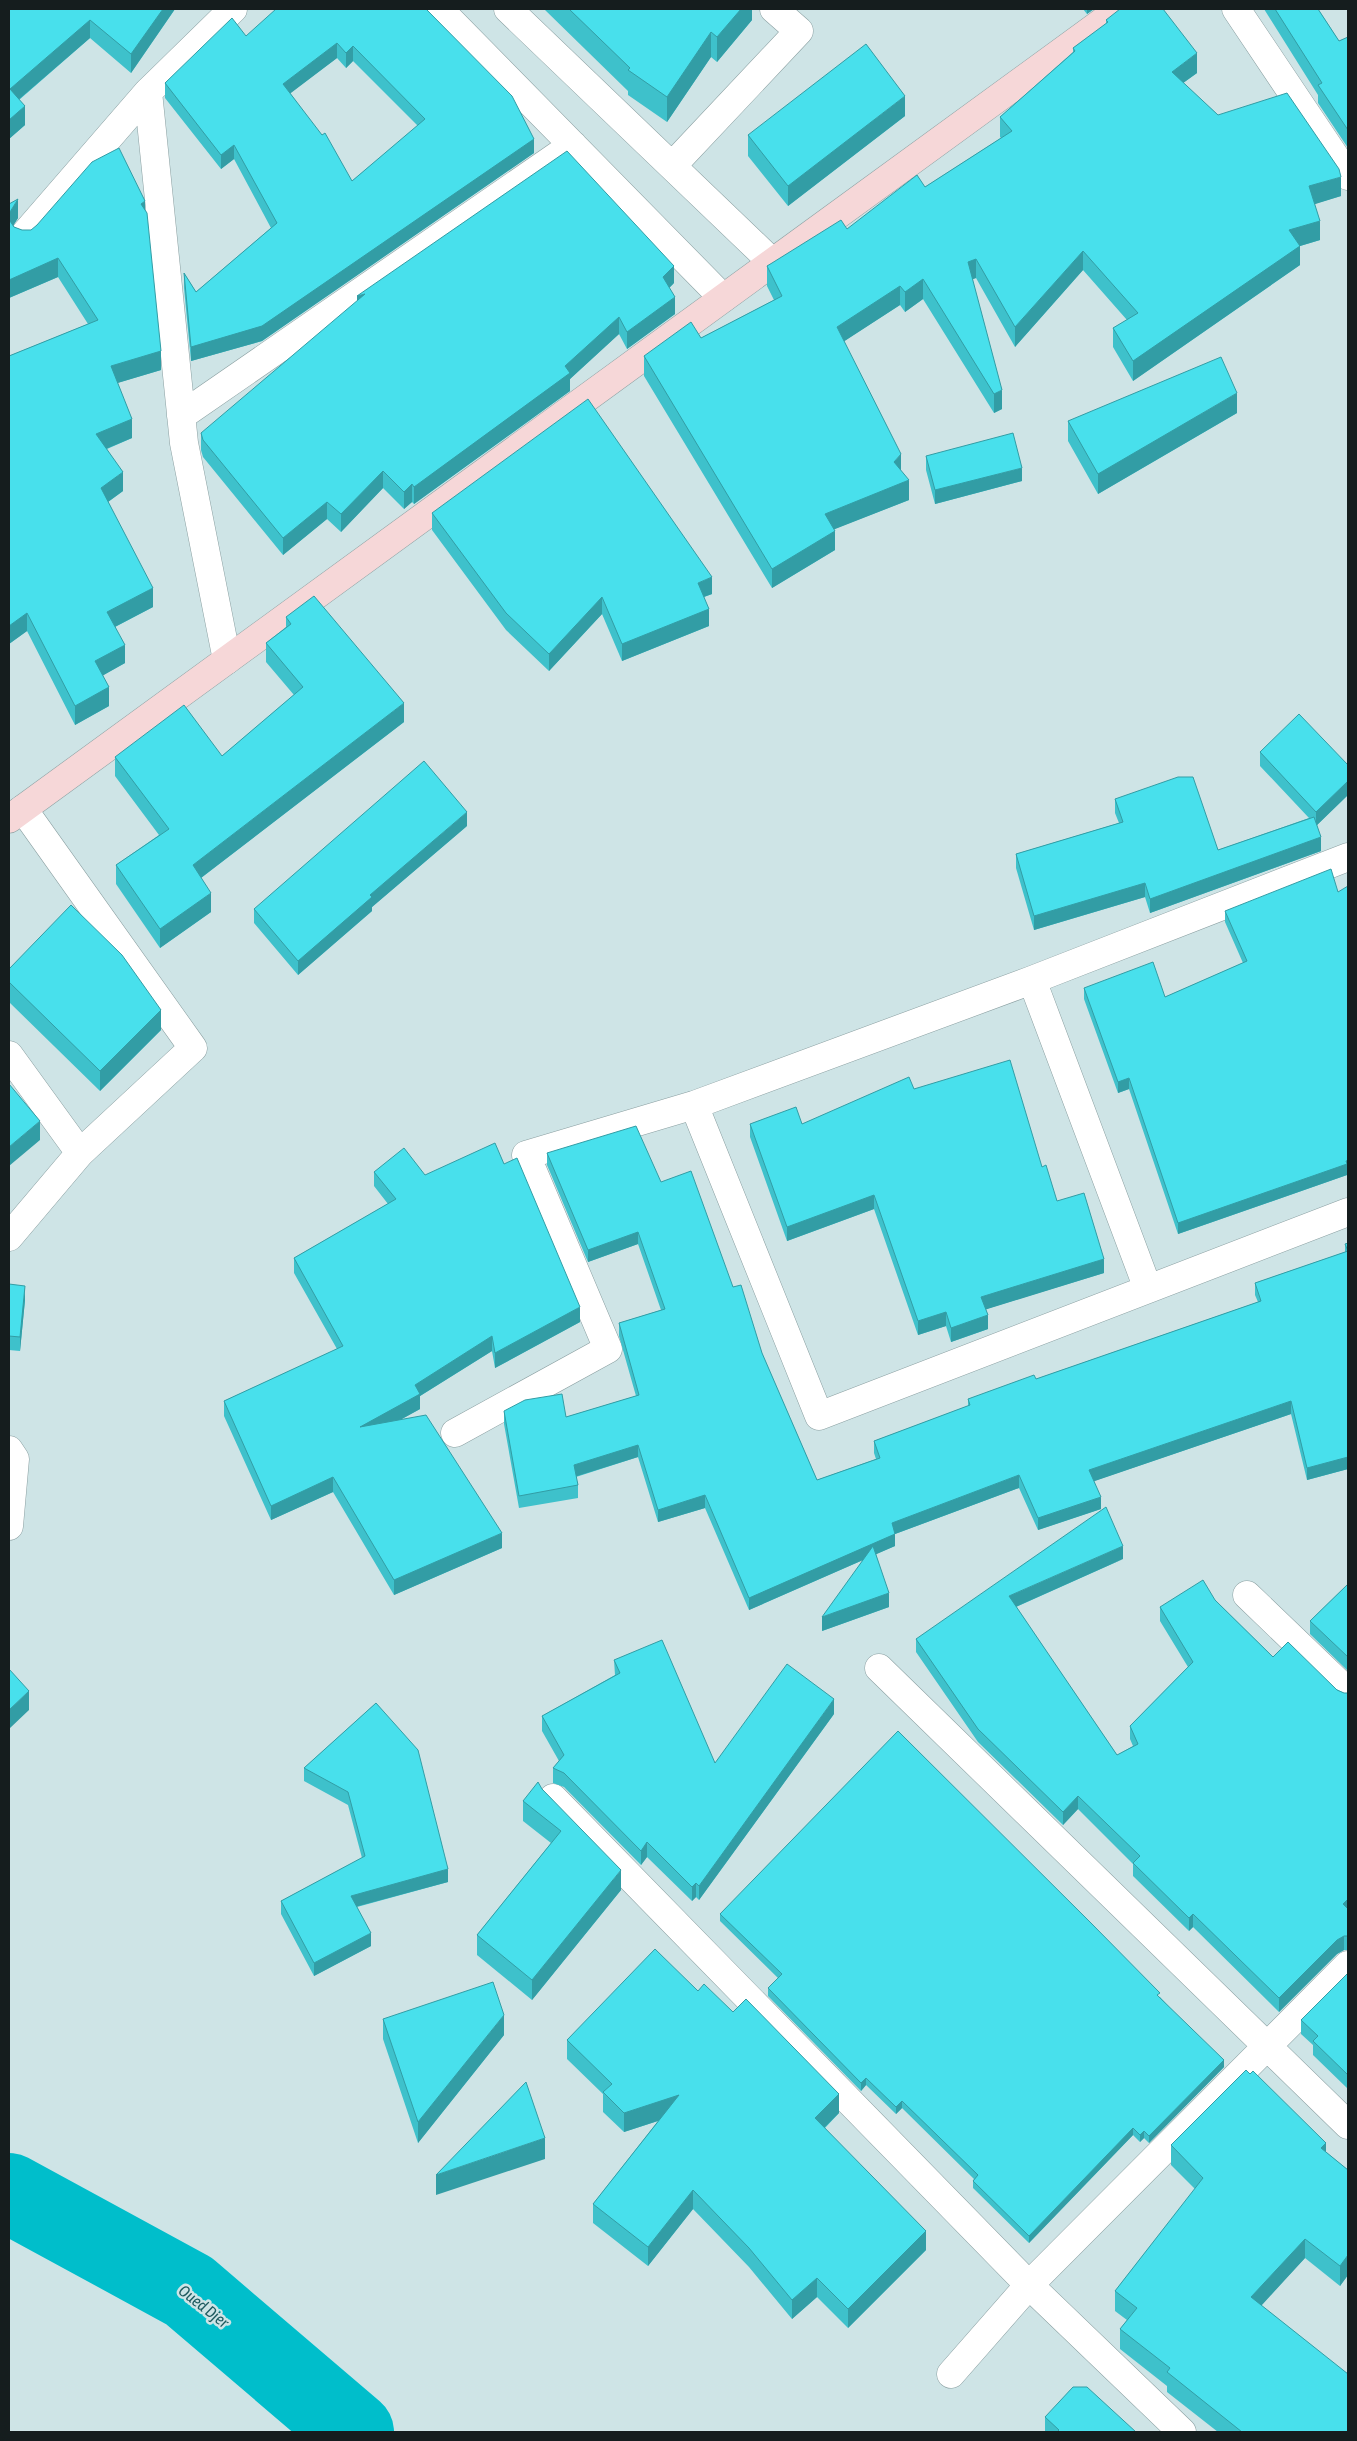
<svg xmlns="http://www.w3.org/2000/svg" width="1357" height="2441" font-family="'Asap Condensed',sans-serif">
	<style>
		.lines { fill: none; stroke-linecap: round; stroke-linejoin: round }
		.river { stroke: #00becb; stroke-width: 80 }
		.street-casing { stroke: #8a9fa1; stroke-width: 29 }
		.secondary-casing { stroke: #8a9fa1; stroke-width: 29 }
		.street { stroke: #fff; stroke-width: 28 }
		.secondary { stroke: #f6d7d8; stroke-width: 28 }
		.wall { fill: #3ec1cb; fill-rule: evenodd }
		.shaded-wall { fill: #329da5 }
		.building { fill: #48e0ec; stroke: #329da5; fill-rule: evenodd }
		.labels { text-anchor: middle; stroke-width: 5; stroke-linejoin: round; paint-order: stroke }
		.water-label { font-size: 16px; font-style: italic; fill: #1e5b60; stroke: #cee4e6 }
	</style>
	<rect width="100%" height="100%" fill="#cee4e6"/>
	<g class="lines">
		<!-- river -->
		<path class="river" d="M9,2193L189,2291L354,2432"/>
		<defs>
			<path id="street" d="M439,9L723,298
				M508,9L772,262
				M1236,9L1348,176
				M148,92L184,443L227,660
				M672,166L799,31L774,9
				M25,234L148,92L233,9
				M181,416L573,145
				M1032,980L1148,1289
				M9,1055L80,1153
				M694,1105L819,1416L1348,1212
				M9,1237L80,1153L193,1048L23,809
				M455,1433L608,1349L526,1155L694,1105L1032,980L1348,857
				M9,1450L15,1459L9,1526
				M1247,1595L1348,1692
				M879,1668L1348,2125
				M553,1798L1029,2285L1182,2432
				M951,2374L1029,2285L1348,1965"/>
			<path id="secondary" d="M9,819L1120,9"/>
		</defs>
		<!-- street casing -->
		<use href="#street" class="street-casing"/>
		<!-- secondary casing -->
		<use href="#secondary" class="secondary-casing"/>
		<!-- street -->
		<use href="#street" class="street"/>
		<!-- secondary -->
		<use href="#secondary" class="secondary"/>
	</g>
	<!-- wall -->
	<path class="wall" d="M9,9H175L131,73L90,38L19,100L25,125L9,139Z
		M426,9L534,153L262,341L191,361L184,288V273L196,292L271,228L234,159L221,169L165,98V83L246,36ZM337,58L346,68L353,61L418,126L352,181L290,93Z
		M544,9H752V20L717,62L711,57L667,122L628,95V91Z
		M1083,9H1094L1087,14Z
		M1264,9H1318L1339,41L1348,37V148L1318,103V95Z
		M1106,20L1197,73L1183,83L1218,115L1341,196L1314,204L1320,240L1300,246V265L1133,381L1113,347V328L1127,320L1083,270L1015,347L976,278L972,279L1002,409L994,413L923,299L905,312L900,305L844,341L901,472L909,500L834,529L835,550L772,588L644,376V356L701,338L774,300L767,286V266L847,229L925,187L1001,138L1000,137V117L1073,52V48L1106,24Z
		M905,116L788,206L748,156V135Z
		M9,204L18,218L13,225L14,227L22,230H31L145,211L161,370L117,383L132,438L107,449L123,491L108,502L153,607L115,627L125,663L103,675L109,706L75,725L27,631L9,644V356L88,324L58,277L9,298Z
		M674,283L669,288L675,314L627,349L619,334L570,379V391L414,504L412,502L404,509L383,488L341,532L327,519L283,555L203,457L201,450V433Z
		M1237,413L1098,494L1068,441V421Z
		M926,456L1022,481L935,504L926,470Z
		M432,513L712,594L704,597L709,626L622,661L602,614L549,671L506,630L432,530Z
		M286,617L404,722L201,878L211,912L160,948L116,884V865L159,835L115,776V757L222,756L294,695L266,662V643L286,627Z
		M1260,752L1348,765V795L1317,825L1321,851L1150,913L1145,897L1034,930L1016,868V854L1119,823L1115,813V799L1218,850L1309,818L1260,766Z
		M467,826L372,907V911L298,975L254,923V909Z
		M1225,911L1347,1172V1175L1178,1234L1129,1089L1118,1093L1084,999V988L1165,997L1243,963L1225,922Z
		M9,969L161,1030L100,1091L9,1002Z
		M914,1089L1042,1167L1057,1201L1104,1273L986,1309L988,1329L951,1342L946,1326L918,1335L874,1209L787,1241L750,1137V1124H802Z
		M547,1153L661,1182L733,1287L817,1480L876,1459L874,1453V1441L968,1406V1399L1036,1379L1258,1302L1255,1295V1283L1345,1252V1244L1348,1243V1469L1307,1480L1291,1414L1094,1481L1101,1509L1038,1530L1019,1488L895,1534V1546L876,1554L889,1607L822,1631L863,1560L749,1610L705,1508L658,1522L638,1457L576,1477L578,1485V1498L519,1508L504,1424V1411L566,1417L636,1396L619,1336V1323L661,1310L638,1244L588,1262L547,1165Z
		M504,1164L580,1322L495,1368L492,1351L420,1396V1409L400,1420L502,1548L394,1595L333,1492L271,1520L224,1416V1401L337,1349L294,1273V1258L388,1204L374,1186V1172L425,1175Z
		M9,1284L25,1300L20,1351L9,1350Z
		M1123,1559L1016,1607L1117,1755L1133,1746L1130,1739V1726L1188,1667L1160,1621V1607L1215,1600L1273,1657L1344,1693H1348V1950H1344L1337,1954L1279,2012L1193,1927L1189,1931L1133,1876V1864L1078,1809L1063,1825L978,1742L916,1652V1639Z
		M1348,1584V1671L1310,1634V1621Z
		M614,1660L715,1763L834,1714L699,1900L696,1897L692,1901L647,1857L641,1865L564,1787L553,1783V1768L559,1761L542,1731V1716L615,1675Z
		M376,1703L448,1882L357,1907L371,1946L314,1976L281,1914V1901L362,1858L348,1805L304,1781V1768Z
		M542,1789L621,1890L532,2000L477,1955V1935L551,1843L523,1821V1801Z
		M720,1914L1160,1997L1224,2067L1149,2143L1144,2138L1140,2142L1133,2135L1029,2243L973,2188V2181L974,2179L902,2108L896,2114L866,2085L861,2091L768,1996V1988L778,1978L720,1921Z
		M1348,1973V2089L1313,2055V2045L1301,2034V2020Z
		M698,1991L839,2113L825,2128L926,2250L848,2328L817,2297L792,2319L749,2267L693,2209L648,2266L593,2223V2204L658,2121L624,2132L603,2112V2094L567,2059V2040Z
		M383,2019L504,2035L418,2143L383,2039Z
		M1171,2145L1326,2152L1348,2170V2275L1340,2286L1305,2258L1261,2305L1348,2432H1218L1167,2392V2386L1120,2349V2329L1127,2320L1115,2311V2291L1195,2189L1171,2165Z
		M1045,2417L1136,2432H1045Z"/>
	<!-- shaded-wall -->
	<path class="shaded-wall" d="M163,9H175L131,73V54Z
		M741,9H752V20L717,62V37Z
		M1087,9H1094L1087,14Z
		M90,20V38L10,107V89Z
		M711,32V57L667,122V97Z
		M337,43V58L283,99V84Z
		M353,46V61L346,68V53Z
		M1197,53V73L1172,91V72Z
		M905,96V116L788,206V186Z
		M25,106V125L9,139V120Z
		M534,139V153L262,341L191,361V347Z
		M234,145V159L221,169V155Z
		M1341,177V196L1309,206V186Z
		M18,199V218L10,231V212Z
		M145,201V220L141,204Z
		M1320,221V240L1300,246V265L1133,381V361L1289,230Z
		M1083,251V270L1015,347V327Z
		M58,258V277L9,298V280Z
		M976,259V278L968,281V262Z
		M674,266V283L663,294V277Z
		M923,279V299L905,312V292Z
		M900,286V305L837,346V327Z
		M365,294L357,313V296Z
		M675,297V314L627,349V332Z
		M619,317V334L570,379V391L414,504V487L565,366Z
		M161,351V370L111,385V366Z
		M1002,390V409L994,413V394Z
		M1237,393V413L1098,494V474Z
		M132,419V438L96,453V434Z
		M901,454V473L894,462Z
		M1022,468V481L935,504V490Z
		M383,471V488L341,532V514Z
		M123,472V491L101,507V488Z
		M909,480V500L825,533V514Z
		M412,484V502L404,509V492Z
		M327,502V519L283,555V538Z
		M835,531V550L772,588V569Z
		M712,577V594L698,599V583Z
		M153,588V607L107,631V612Z
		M602,597V614L549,671V654Z
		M709,609V626L622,661V644Z
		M27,613V631L9,644V626Z
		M125,645V663L95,680V661Z
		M109,687V706L75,725V706Z
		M404,703V722L193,884V865Z
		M1348,781V795L1316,826V812Z
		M467,812V826L372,907V911L298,975V961L370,895Z
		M1321,837V851L1150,913V899Z
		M1145,883V897L1034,930V916Z
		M211,893V912L160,948V929Z
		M161,1010V1030L100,1091V1071Z
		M1129,1078V1089L1118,1093V1082Z
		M40,1121V1140L9,1166V1147Z
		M1348,1160V1171L1347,1172V1175L1178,1234V1223Z
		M874,1195V1209L787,1241V1227Z
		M638,1232V1244L588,1262V1250Z
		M1104,1259V1273L981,1311V1297Z
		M25,1286V1300L20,1351V1337Z
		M580,1307V1322L495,1368V1353Z
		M946,1312V1326L918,1335V1321Z
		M988,1315V1329L951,1342V1328Z
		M492,1336V1351L420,1396V1409L360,1442V1427L415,1385Z
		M1291,1401V1414L1089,1483V1470Z
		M638,1445V1457L574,1477V1465Z
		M1348,1457V1469L1307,1480V1468Z
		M1019,1475V1488L895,1534V1546L749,1610V1598L892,1523Z
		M333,1477V1492L271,1520V1506Z
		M705,1495V1508L658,1522V1510Z
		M1101,1497V1509L1038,1530V1518Z
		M502,1533V1548L394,1595V1580Z
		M1123,1546V1559L1009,1610V1596Z
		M889,1593V1607L822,1631V1617Z
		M29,1691V1710L9,1729V1710Z
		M834,1699V1714L699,1900V1886Z
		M1078,1796V1809L1063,1825V1812Z
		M647,1842V1857L641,1865V1851Z
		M448,1869V1882L351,1908V1896Z
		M621,1870V1890L532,2000V1980Z
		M696,1883V1897L692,1901V1887Z
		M1348,1899V1912L1343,1904Z
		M1193,1914V1927L1189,1931V1918Z
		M371,1933V1946L314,1976V1963Z
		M1344,1936V1950L1337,1954L1279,2012V1998L1337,1940Z
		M504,2015V2035L418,2143V2122Z
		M1224,2060V2067L1149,2143V2136Z
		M866,2078V2085L861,2091V2083Z
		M839,2094V2113L815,2137V2118Z
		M679,2095V2114L624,2132V2113Z
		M902,2101V2108L896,2114V2107Z
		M1133,2128V2135L1029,2243V2236Z
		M1144,2131V2138L1140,2142V2135Z
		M545,2138V2159L436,2195V2175Z
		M1326,2143V2163L1321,2148Z
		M693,2190V2209L648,2266V2247Z
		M926,2231V2250L848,2328V2309Z
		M1305,2239V2258L1251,2317V2297Z
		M1348,2255V2275L1340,2286V2266Z
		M817,2278V2297L792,2319V2300Z"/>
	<!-- building -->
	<path class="building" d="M9,9H163L131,54L90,20L10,89L25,106L9,120Z
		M276,9H426L512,96L534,139L262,326L191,347L184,273L196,292L277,223L234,145L221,155L165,83L232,18L246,36ZM337,43L346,53L353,46L425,119L352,181L325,133L322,135L283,84Z
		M569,9H741L717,37L711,32L667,97L628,70L630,68Z
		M1120,9H1163L1197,53L1172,72L1218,115L1287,93L1339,169L1341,177L1309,186L1320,221L1289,230L1300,246L1133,361L1113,328L1138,313L1083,251L1015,327L976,259L968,262L1002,390L994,394L923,279L905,292L900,286L837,327L901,454L894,462L909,480L825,514L835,531L772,569L644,356L691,322L701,338L782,296L767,266L772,263L841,220L847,229L917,175L925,187L1012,131L1000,117L1075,51L1073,48L1108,22L1106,20Z
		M1275,9H1318L1339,41L1348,37V130L1318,85L1322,83Z
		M866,44L905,96L788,186L748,135Z
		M119,148L145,201L141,204L147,213L161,351L111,366L132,419L96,434L123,472L101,488L153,588L107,612L125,645L95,661L109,687L75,706L27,613L9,626V356L98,320L58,258L9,280V204L18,199L10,212V221L14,227L22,230H31L37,225L92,162Z
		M567,151L674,266L663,277L675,297L627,332L619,317L565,366L570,373L414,487L412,484L404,492L383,471L341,514L327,502L283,538L203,440L201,433L365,294L357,296Z
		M1221,357L1237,393L1098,474L1068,421Z
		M588,399L712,577L698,583L709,609L622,644L602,597L549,654L506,613L432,513Z
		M1013,433L1022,468L935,490L926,456Z
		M314,596L404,703L193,865L211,893L160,929L116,865L169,829L115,757L184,705L222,756L303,687L266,643L291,624L286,617Z
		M1299,714L1348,765V781L1316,812L1260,752Z
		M424,761L467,812L370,895L372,897L298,961L254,909Z
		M1178,777H1193L1218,850L1314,817L1321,837L1150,899L1145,883L1034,916L1016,854L1123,822L1115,799Z
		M1331,869L1338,892L1348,886V1160L1346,1161L1347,1164L1178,1223L1129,1078L1118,1082L1084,988L1153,962L1165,997L1247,961L1225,911Z
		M71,905L122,955L161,1010L100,1071L9,982V969Z
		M1010,1060L1042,1167L1046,1165L1057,1201L1084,1193L1104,1259L981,1297L988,1315L951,1328L946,1312L918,1321L874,1195L787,1227L750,1124L796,1107L802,1124L909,1077L914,1089Z
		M9,1084L40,1121L9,1147Z
		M636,1126L661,1182L691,1171L733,1287L741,1285L762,1353L817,1480L880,1458L874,1441L970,1405L968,1399L1034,1375L1036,1379L1261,1301L1255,1283L1348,1251L1345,1244L1348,1243V1457L1307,1468L1291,1401L1089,1470L1101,1497L1038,1518L1019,1475L892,1523L895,1534L749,1598L705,1495L658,1510L638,1445L574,1465L578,1485L519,1496L504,1411L525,1400L562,1394L566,1417L639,1395L619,1323L665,1309L638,1232L588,1250L547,1153Z
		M495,1143L504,1164L517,1158L580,1307L495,1353L492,1336L415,1385L420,1394L360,1427L426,1415L502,1533L394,1580L333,1477L271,1506L224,1401L343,1346L294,1258L396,1199L374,1172L404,1148L425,1175Z
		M9,1284L25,1286L20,1337L9,1336Z
		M1106,1507L1123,1546L1009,1596L1117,1755L1138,1744L1130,1726L1193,1662L1160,1607L1203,1580L1215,1600L1273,1657L1288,1642L1337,1690L1344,1693H1348V1899L1343,1904L1348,1909V1936H1344L1337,1940L1279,1998L1193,1914L1189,1918L1133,1863L1140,1856L1078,1796L1063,1812L978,1729L916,1639Z
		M873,1546L889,1593L822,1617Z
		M1348,1584V1657L1310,1621Z
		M662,1640L715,1763L787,1664L834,1699L699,1886L696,1883L692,1887L647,1842L641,1851L564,1773L553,1768L564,1755L542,1716L620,1673L614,1660Z
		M9,1669L29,1691L9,1710Z
		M376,1703L418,1750L448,1869L351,1896L371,1933L314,1963L281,1901L365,1856L348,1792L304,1768Z
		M898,1731L1091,1923L1160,1993L1157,1995L1224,2060L1149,2136L1144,2131L1140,2135L1133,2128L1029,2236L973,2181L978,2175L902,2101L896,2107L866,2078L861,2083L768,1988L782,1974L720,1914Z
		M538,1782L542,1789L621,1870L532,1980L477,1935L561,1831L523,1801Z
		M655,1949L698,1991L704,1984L733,2012L746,1999L839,2094L815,2118L926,2231L848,2309L817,2278L792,2300L749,2248L693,2190L648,2247L593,2204L679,2095L624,2113L603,2092L612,2084L567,2040Z
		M1348,1973V2075L1313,2041L1318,2036L1301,2020Z
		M493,1982L504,2015L418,2122L383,2019Z
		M1246,2070L1250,2074L1253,2071L1326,2143L1321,2148L1348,2170V2255L1340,2266L1305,2239L1251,2297L1348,2374V2432H1242L1167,2372L1170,2368L1120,2329L1137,2308L1115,2291L1203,2178L1171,2145Z
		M526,2082L545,2138L436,2175Z
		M1073,2387H1087L1136,2432H1057L1059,2430L1045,2417Z"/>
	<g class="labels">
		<!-- water labels -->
		<g class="water-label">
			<text transform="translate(204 2306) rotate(38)" y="6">Oued Djer</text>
		</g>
	</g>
	<!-- border -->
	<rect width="1357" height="2441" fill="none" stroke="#151d1e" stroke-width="20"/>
</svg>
